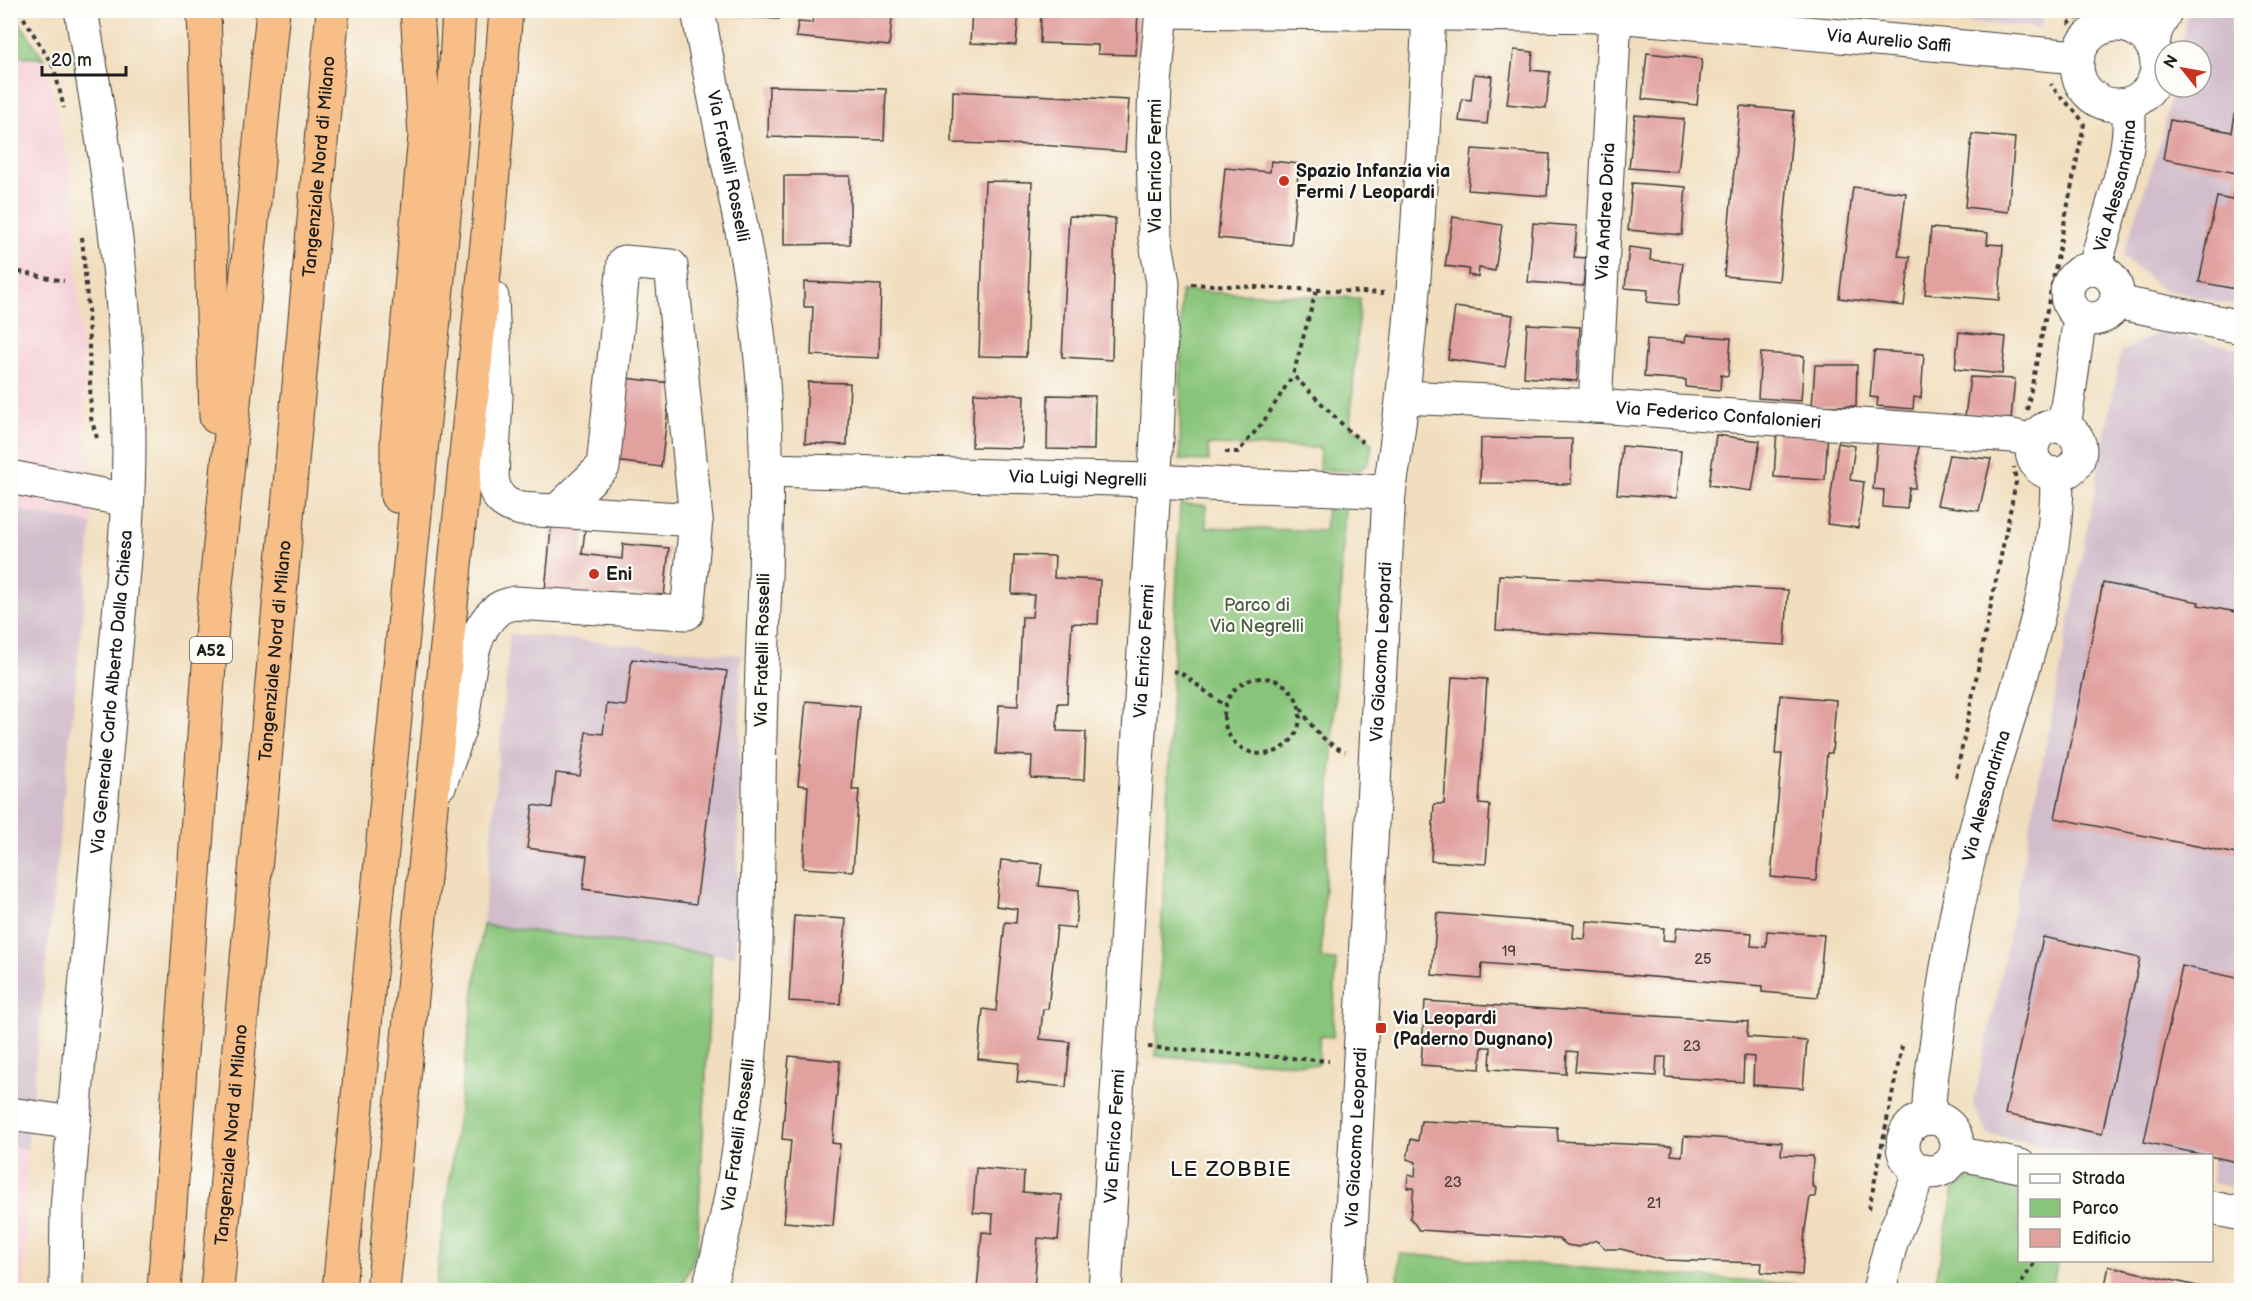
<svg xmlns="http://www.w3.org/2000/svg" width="2252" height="1301" font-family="'Balsamiq Sans',sans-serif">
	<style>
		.built { fill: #f5cfd9 }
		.industrial { fill: #d1bdcb }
		.green { fill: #88c479; stroke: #52704a; stroke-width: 1.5 }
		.building { fill: #e1a19f }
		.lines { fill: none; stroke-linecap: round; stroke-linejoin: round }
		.minor-casing { stroke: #3c3934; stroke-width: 35 }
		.highway-casing { stroke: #3c3934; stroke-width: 35 }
		.path { stroke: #3c3934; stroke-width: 4; stroke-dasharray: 4.5 4.5; stroke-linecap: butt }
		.minor { stroke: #fff; stroke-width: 33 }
		.highway { stroke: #f7be87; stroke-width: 33 }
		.poi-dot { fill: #c8321e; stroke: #fdfcf7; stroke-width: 2 }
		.labels { text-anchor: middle; stroke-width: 4.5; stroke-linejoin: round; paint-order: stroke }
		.number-label { font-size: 15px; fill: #4d3d3d }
		.shield { fill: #fdfcf7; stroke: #605f5e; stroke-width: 1.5 }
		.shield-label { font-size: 16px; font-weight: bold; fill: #1c1c1c }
		.street-label { font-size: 18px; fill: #1c1c1c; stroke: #fdfcf7 }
		.poi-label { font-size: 18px; font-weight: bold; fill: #1c1c1c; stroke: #fdfcf7; text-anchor: start }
		.park-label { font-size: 18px; fill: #475f41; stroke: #fdfcf7 }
		.quarter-label { font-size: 21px; letter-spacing: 1.5px; fill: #1c1c1c; stroke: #fdfcf7 }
	</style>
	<rect width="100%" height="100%" fill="#fdfcf7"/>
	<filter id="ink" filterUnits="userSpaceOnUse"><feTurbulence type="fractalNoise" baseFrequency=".0167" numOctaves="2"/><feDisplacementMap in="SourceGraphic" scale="12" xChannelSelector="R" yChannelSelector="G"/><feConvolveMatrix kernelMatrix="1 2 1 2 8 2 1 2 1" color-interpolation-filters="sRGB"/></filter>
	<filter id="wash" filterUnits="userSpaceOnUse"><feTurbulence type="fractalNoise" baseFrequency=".008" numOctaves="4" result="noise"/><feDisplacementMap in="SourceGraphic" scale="24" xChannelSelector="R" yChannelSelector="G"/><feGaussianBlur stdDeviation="1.35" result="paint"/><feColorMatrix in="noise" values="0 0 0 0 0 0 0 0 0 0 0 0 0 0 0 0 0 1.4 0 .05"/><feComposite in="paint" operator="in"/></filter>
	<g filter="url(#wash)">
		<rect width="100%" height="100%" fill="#f1debe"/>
		<!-- built -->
		<path class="built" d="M11,55L44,59L71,171L92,524L11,509Z
			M11,1146L27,1149L25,1290H11Z"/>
		<!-- industrial -->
		<path class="industrial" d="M1827,11L2044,10V11L2041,28Z
			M2188,11H2241V307L2162,289L2123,256L2162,137L2172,87H2201V51H2180Z
			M2160,332L2241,349V1189L2212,1183V1156L2086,1155L1988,1134L1973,1105L2014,911L2121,352Z
			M10,509L92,524L27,1149L10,1146Z
			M510,634L741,655L736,957L483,925Z"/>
		<!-- green -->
		<path class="green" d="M12,11L44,59L11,55Z
			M1181,291L1360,298L1350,427L1365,435L1372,444L1369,463L1358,471L1319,470L1320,448L1208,445L1209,461L1180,460Z
			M1180,504L1206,505V527L1325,531L1327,506L1345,507L1321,959L1336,960L1333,1037L1320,1036L1318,1065L1156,1056Z
			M483,925L712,954L697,1251L680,1290H435Z
			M1975,1175L2019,1186L2020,1260L2058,1261L2051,1290H1934L1954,1189Z
			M1400,1254L1845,1288V1290H1397Z"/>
		<g id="blocks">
			<!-- building -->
			<path class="building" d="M733,10H779V19L733,16Z
				M814,10H893L889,46L796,37L798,22L812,23Z
				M972,10H1019L1016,45L970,43Z
				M1041,10H1138L1136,55L1098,54V45L1040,43Z
				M1514,50L1533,52L1531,70L1550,72L1546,108L1507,104Z
				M1647,53L1702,59L1697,105L1642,99Z
				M1474,74L1492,76L1487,124L1459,121L1462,99L1471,100Z
				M769,86L886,89L884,140L768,137Z
				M2240,87L2242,258L2236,289L2199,282L2217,197L2232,200L2237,173L2163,159L2170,120L2232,132Z
				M953,91L1129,100L1125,152L1041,145L952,143Z
				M1740,106L1794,111L1779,281L1724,276Z
				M1635,115L1684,119L1678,172L1629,168Z
				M1972,134L2015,138L2008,212L1965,207Z
				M1472,149L1550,154L1547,196L1468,190Z
				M1271,161L1299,164L1291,245L1218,238L1225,168L1270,172Z
				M784,176H850V244L784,245Z
				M985,181L1032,182L1026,357L979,356Z
				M1632,183L1686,187L1682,235L1628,230Z
				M1853,187L1906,193L1898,256L1910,257L1904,306L1839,298Z
				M1069,216L1115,218L1112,360L1062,357Z
				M1453,217L1502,225L1495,271L1479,268L1478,277L1468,275L1469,269L1445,266Z
				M1533,223L1577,226L1574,257L1586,258L1583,286L1528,282Z
				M1931,228L1988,233L1987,244L2003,245L1999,300L1925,294Z
				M1629,247L1651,250L1650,260L1683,263L1678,305L1647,302L1648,290L1625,288Z
				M804,282L881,285L879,358L811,355L813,307H804Z
				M1455,307L1513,315L1505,367L1448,359Z
				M1527,324L1580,327L1577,381L1524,377Z
				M1959,332L2006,337L2002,374L1955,369Z
				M1686,335L1731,338L1728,376L1721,375L1720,390L1686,387V380L1644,377L1647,339L1685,342Z
				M1874,351L1924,354L1921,398L1914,397L1913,409L1877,406L1878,398L1870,397Z
				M1761,353L1804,356L1801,401L1758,398Z
				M1815,365H1857L1856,406H1812Z
				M1970,377L2015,379L2011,419L1965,417Z
				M624,378L671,383L661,467L615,461Z
				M808,382L850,383L847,445L805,443Z
				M974,393L1024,395L1022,448L972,447Z
				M1048,395L1095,396L1094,450L1047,449Z
				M1777,429L1828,432L1825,480L1774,477Z
				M1878,434L1919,438L1915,488H1909L1907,509L1883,507L1884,490L1873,489Z
				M1716,435L1760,441L1752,491L1709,485Z
				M1481,438L1572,439L1571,484L1480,483Z
				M1838,443L1855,446L1850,480L1864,482L1858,528L1827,524Z
				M1622,446L1681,451L1677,498L1617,494Z
				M1949,455L1991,459L1979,511L1937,505Z
				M552,519L586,522L582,554L622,559L623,544L669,548L664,597L619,592V597L545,590Z
				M1014,555L1055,556L1054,578L1100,580L1098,624L1072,623L1067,703H1058L1057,731L1086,732L1084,780L1031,778L1032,756L996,754L999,705L1018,706L1022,617H1032L1034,595L1012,594Z
				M1499,575L1788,590L1785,645L1496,630Z
				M2103,583L2199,602L2198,605L2242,613V855L2055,818Z
				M632,659L727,671L696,904L583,889L587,856L527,848L533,805L552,808L556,773L580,776L586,732L603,734L607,704L626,706Z
				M1452,677L1487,679L1479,804L1490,805L1486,864L1431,861L1434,804H1444Z
				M1780,695L1836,700L1832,753H1827L1816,881L1771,877L1782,754H1775Z
				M806,701L860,706L852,790H859L853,871L803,868L808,786L798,785Z
				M1001,860L1042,864L1039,886L1079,890L1075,928L1057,926L1048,1009H1043L1040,1039L1070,1042L1066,1087L1017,1082L1019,1063L978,1059L983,1009L996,1011L1005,922L1016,923L1017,909L996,906Z
				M1437,913L1574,924L1573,938L1585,939L1587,921L1664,928L1663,940L1675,941L1677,927L1752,933L1751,946L1766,947L1767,931L1824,935L1818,997L1762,992V986L1482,963L1481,979L1432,975Z
				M794,916L846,919L840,1004L789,1001Z
				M2043,937L2140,958L2102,1134L2005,1114Z
				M2182,966L2242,979V1163L2144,1142Z
				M1425,1001L1748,1022L1747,1037L1807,1041L1803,1088L1753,1085L1754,1057L1744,1056L1743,1082L1665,1077L1666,1057H1657L1656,1076L1575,1071L1577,1052L1567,1051L1566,1074L1490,1069L1491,1047H1482L1480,1069L1421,1065Z
				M789,1056L840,1061L832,1143L840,1144L833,1226L784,1222L791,1140L782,1139Z
				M1421,1121L1557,1127L1558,1141L1672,1146L1671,1155L1682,1156L1684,1136L1782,1142L1781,1155L1813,1156L1812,1186L1816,1188L1815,1197H1810L1805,1229L1802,1275L1761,1272L1762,1263L1663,1260L1621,1249H1606L1596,1240L1579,1247L1567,1245L1559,1239L1419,1230L1410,1218L1414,1188H1407L1408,1175L1415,1176L1416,1162L1407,1159L1411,1139L1418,1141Z
				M976,1168L1024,1172L1023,1192L1062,1195L1058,1240L1038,1238L1034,1290H977L982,1232L992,1233L993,1214L973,1212Z
				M2109,1266L2215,1290H2104Z
				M2238,1281H2242V1290H2236Z"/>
		</g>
	</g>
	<g filter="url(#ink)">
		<use href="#blocks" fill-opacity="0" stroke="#3c3934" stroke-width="1.5"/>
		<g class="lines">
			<defs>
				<g id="minor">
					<path id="s1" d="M698,10C717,123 748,235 760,349C773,472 763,606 760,731C756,916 762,1112 708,1290"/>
					<path id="s2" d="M1162,11L1615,16L2077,57"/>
					<circle cx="2117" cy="65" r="40"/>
					<path d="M2153,46L2155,32L2166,10"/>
					<circle cx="2092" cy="294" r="25"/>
					<path id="s3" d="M2095,269C2104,223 2138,147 2127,104"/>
					<path d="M2116,302L2242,327"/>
					<path id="s4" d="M1403,397L1595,406L2013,436L2034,441"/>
					<path id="s5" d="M1595,406L1615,16"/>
					<circle cx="2056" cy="450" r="24"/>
					<path d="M2064,428L2080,317"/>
					<path id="s6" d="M766,470L1152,480C1231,488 1311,485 1389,493"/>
					<path d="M10,477L127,500"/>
					<path d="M557,511L603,467L624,262L671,266L696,520"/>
					<path d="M440,784C448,761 458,737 463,714C469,680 468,633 497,610C501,606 508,605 514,603L687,613L696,520L521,509C502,504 495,497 492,477L496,397L492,297"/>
					<path d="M10,1114L74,1123"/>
					<path id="s7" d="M1929,1118C1928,1090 1934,1061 1938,1033C1947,951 1964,871 1986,792C2016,687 2058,585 2057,474"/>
					<circle cx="1930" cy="1145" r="27"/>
					<path d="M1956,1153L2020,1166"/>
					<path d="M2212,1208L2242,1214"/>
					<path id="s8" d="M66,1290L67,1210C79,1047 94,884 109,721C117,629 129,536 129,443C129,298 106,153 81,10"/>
					<path id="s9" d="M1105,1290L1157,437L1163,283L1155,237L1153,145L1155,84L1162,10"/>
					<path id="s10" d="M1348,1290L1389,493C1415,335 1421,174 1429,14"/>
					<path d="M1879,1290L1892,1239L1921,1170"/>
				</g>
				<g id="highway">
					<path d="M204,10L216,417"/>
					<path d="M397,496V439L425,136L417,10"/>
					<path d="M164,1290L212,625L273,10"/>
					<path id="s11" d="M217,1290L333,10"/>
					<path d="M339,1290L452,135L459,10"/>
					<path d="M383,1290L489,223L506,10"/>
				</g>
			</defs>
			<!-- minor casing -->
			<use href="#minor" class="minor-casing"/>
			<!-- highway casing -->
			<use href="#highway" class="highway-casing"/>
			<!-- path -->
			<path class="path" d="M19,10L54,68L64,108
				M2068,24L2090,10
				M82,237L88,309L91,418L97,438
				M10,270L64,281
				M1191,284L1384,293
				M1316,291L1293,375L1348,430L1366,445
				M2027,410L2084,124C2075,108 2060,99 2051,84
				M1225,452H1238L1264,421L1293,375
				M1173,671L1181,673L1224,705
				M1224 716a38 38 0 1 1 76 0a38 38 0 1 1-76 0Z
				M1301,708C1312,729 1324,742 1345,752
				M1956,777L2016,482L2014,467
				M1148,1047L1329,1061
				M1869,1209L1902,1046
				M2017,1290L2036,1260"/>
			<!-- minor -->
			<use href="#minor" class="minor"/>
			<!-- highway -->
			<use href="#highway" class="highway"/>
		</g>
	</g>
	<!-- markers -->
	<g class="poi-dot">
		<circle cx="1284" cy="181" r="6"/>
		<circle cx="594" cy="574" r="6"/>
		<rect x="1375" y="1022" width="12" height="12" rx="3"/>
	</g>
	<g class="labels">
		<!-- number labels -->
		<g class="number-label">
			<text x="1509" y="956">19</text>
			<text x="1703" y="964">25</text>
			<text x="1692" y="1051">23</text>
			<text x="1453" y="1187">23</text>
			<text x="1654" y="1208">21</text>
		</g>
		<!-- shield labels -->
		<rect class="shield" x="190" y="637" width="42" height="26" rx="4.5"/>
		<g class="shield-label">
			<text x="211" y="656">A52</text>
		</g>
		<!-- street labels -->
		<g class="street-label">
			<text dy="6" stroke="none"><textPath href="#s2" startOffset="728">Via Aurelio Saffi</textPath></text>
			<text dy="6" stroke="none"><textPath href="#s11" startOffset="1128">Tangenziale Nord di Milano</textPath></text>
			<text transform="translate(1155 166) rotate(-90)" y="6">Via Enrico Fermi</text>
			<text dy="6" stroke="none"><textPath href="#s1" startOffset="159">Via Fratelli Rosselli</textPath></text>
			<text dy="6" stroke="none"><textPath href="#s3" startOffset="86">Via Alessandrina</textPath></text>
			<text dy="6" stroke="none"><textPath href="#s5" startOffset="195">Via Andrea Doria</textPath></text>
			<text dy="6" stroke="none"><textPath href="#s4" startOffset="316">Via Federico Confalonieri</textPath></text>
			<text dy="6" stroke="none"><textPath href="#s6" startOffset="312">Via Luigi Negrelli</textPath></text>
			<text dy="6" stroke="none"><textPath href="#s11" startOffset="642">Tangenziale Nord di Milano</textPath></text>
			<text transform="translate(762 650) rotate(-89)" y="6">Via Fratelli Rosselli</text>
			<text dy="6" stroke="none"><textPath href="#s9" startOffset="640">Via Enrico Fermi</textPath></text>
			<text dy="6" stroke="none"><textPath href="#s10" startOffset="639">Via Giacomo Leopardi</textPath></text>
			<text dy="6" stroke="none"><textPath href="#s8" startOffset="600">Via Generale Carlo Alberto Dalla Chiesa</textPath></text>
			<text dy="6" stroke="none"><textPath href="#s7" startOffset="328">Via Alessandrina</textPath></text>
			<text dy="6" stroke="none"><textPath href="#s11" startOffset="156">Tangenziale Nord di Milano</textPath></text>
			<text transform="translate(738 1135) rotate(-82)" y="6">Via Fratelli Rosselli</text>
			<text dy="6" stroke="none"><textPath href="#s9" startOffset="154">Via Enrico Fermi</textPath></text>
			<text dy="6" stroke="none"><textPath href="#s10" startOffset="153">Via Giacomo Leopardi</textPath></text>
		</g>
		<!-- poi labels -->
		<g class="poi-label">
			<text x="1296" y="177">Spazio Infanzia via<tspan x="1296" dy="21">Fermi / Leopardi</tspan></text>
			<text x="606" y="580">Eni</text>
			<text x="1393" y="1024">Via Leopardi<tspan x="1393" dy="21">(Paderno Dugnano)</tspan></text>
		</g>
		<!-- park labels -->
		<g class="park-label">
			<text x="1257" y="611">Parco di<tspan x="1257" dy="21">Via Negrelli</tspan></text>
		</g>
		<!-- quarter labels -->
		<g class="quarter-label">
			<text x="1231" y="1176">LE ZOBBIE</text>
		</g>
	</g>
	<!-- margin -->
	<rect width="2252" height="1301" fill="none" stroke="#fdfcf7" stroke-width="36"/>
	<!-- legend -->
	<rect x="2018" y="1154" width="195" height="108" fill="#fdfcf7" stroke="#a3a29f" stroke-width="1.5"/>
	<rect x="2030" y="1174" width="30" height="9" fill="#ffffff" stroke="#a3a29f" stroke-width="1.5"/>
	<text x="2072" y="1184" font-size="18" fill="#1c1c1c">Strada</text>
	<rect x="2030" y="1199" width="30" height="18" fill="#88c479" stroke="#a3a29f" stroke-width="1.5"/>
	<text x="2072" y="1214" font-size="18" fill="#1c1c1c">Parco</text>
	<rect x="2030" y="1229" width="30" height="18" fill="#e1a19f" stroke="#a3a29f" stroke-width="1.5"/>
	<text x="2072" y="1244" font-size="18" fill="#1c1c1c">Edificio</text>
	<!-- north arrow -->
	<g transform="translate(2183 69) rotate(301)"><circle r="28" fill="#fdfcf7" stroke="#a3a29f" stroke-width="1.5"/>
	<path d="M0-4.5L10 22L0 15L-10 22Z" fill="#c8321e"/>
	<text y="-9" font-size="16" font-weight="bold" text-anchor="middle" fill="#1c1c1c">N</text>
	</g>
	<!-- scale -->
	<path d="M42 66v9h84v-9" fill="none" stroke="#1c1c1c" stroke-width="3"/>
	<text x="51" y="66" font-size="18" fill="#1c1c1c" stroke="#fdfcf7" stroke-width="4.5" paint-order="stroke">20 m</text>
</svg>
